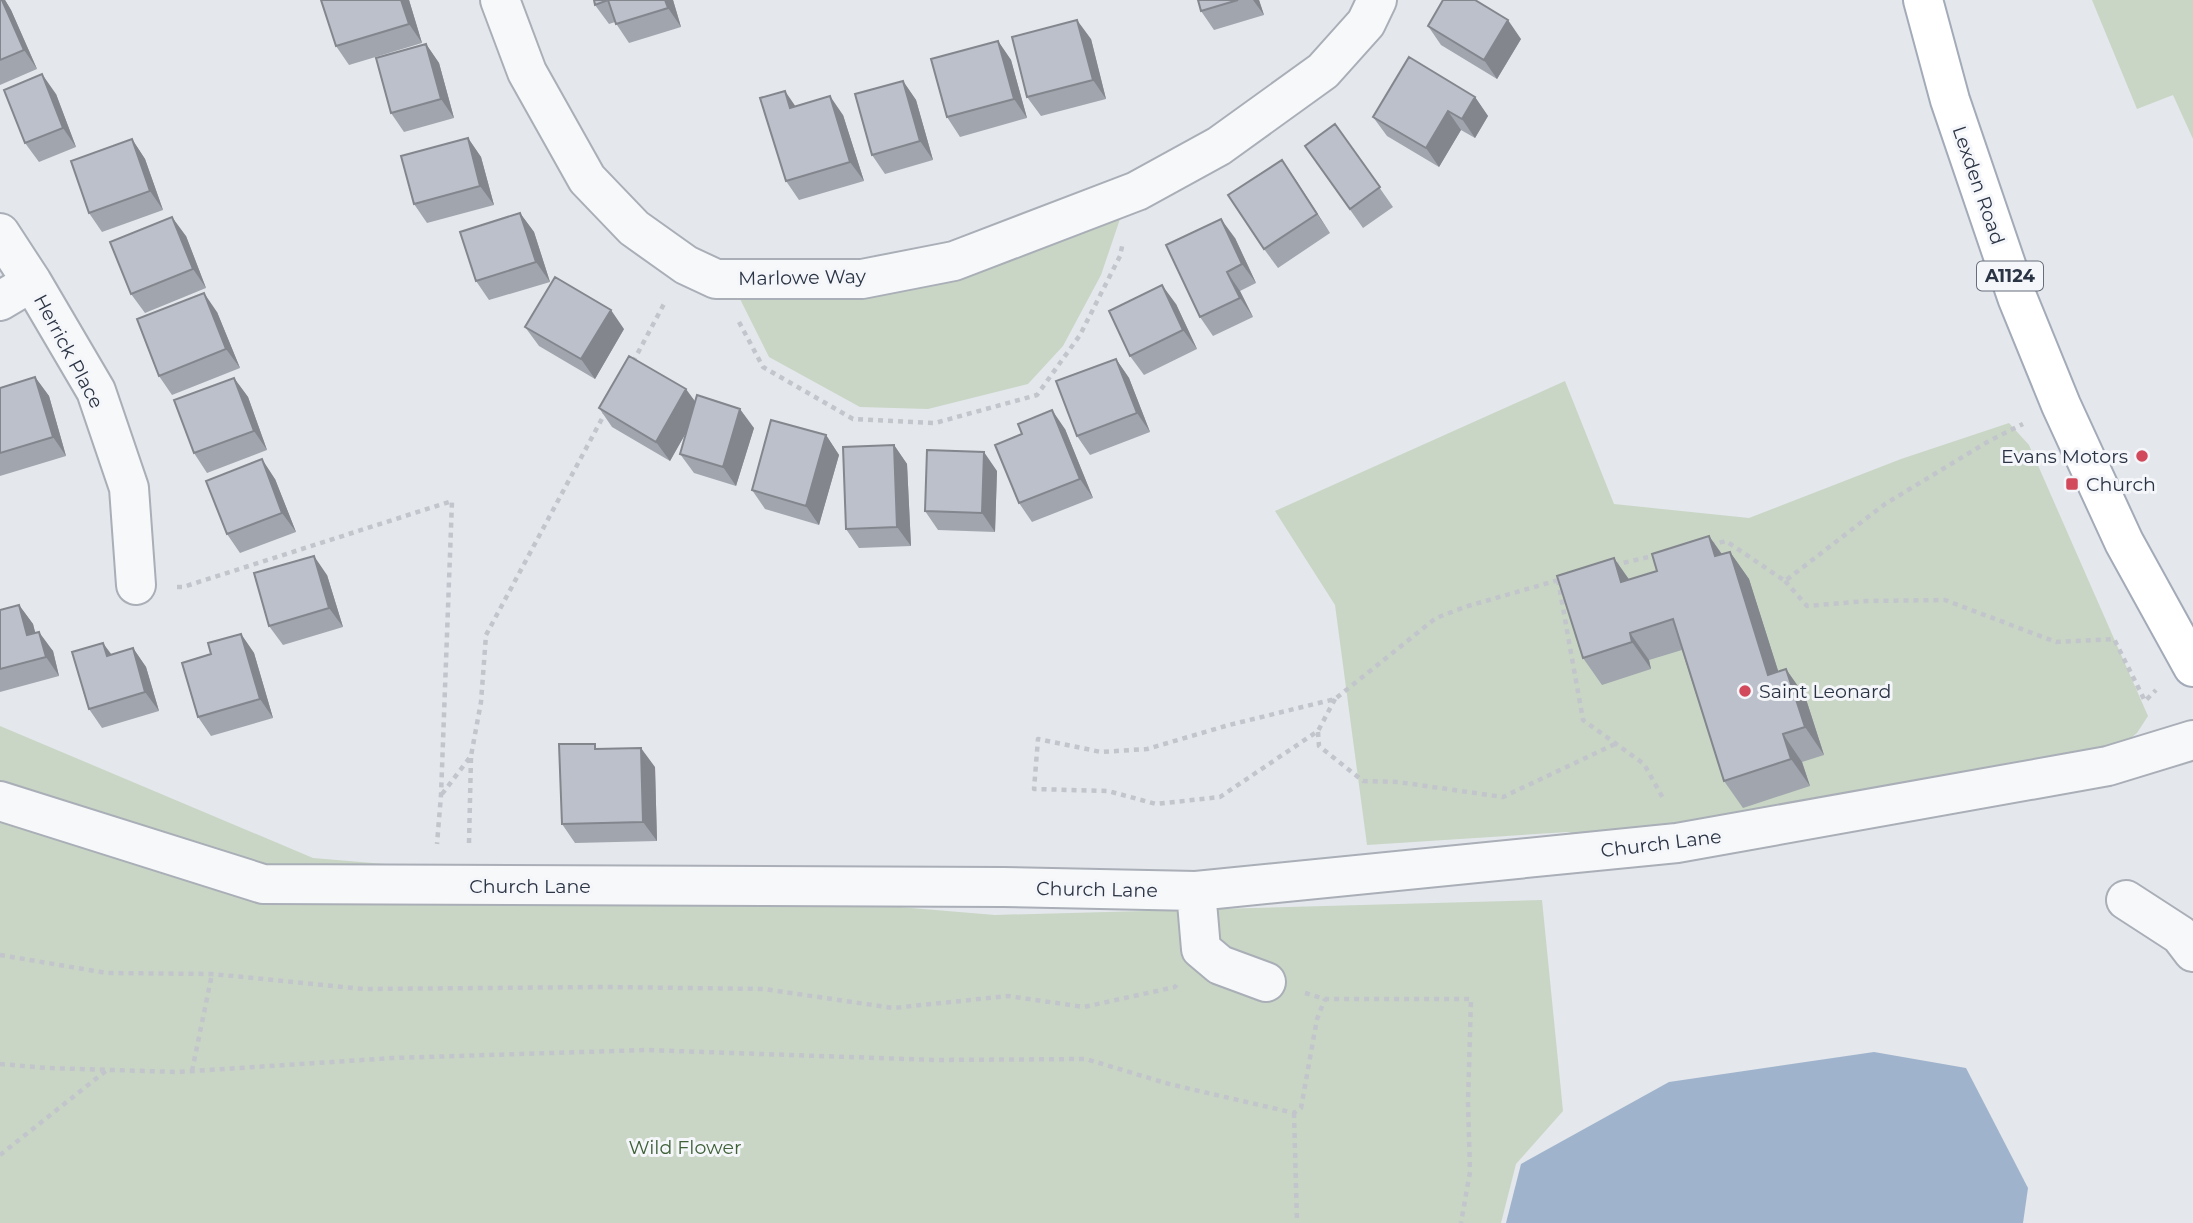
<svg xmlns="http://www.w3.org/2000/svg" width="2193" height="1223" font-family="Montserrat,sans-serif">
	<style>
		.green { fill: #c9d6c5 }
		.water { fill: #9fb4cc }
		.lines { fill: none; stroke-linecap: round; stroke-linejoin: round }
		.minor-casing { stroke: #a9aeb7; stroke-width: 42 }
		.major-casing { stroke: #a3abb8; stroke-width: 42 }
		.path { stroke: #c2c5cb; stroke-width: 4.5; stroke-dasharray: 5 5; stroke-linecap: butt }
		.minor { stroke: #f7f8fa; stroke-width: 38 }
		.major { stroke: #fff; stroke-width: 38 }
		.wall { fill: #a1a5ae }
		.shaded-wall { fill: #83868d }
		.building { fill: #bbc0ca; stroke: #83868d; stroke-width: 2 }
		.poi-dot { fill: #d1495b; stroke: #f4f6f9; stroke-width: 2.5 }
		.labels { text-anchor: middle; stroke-width: 6; stroke-linejoin: round; paint-order: stroke }
		.shield { fill: #f4f6f9; stroke: #676e7b; stroke-width: 2 }
		.shield-label { font-size: 18px; font-weight: bold; fill: #2b3445 }
		.street-label { font-size: 19px; fill: #2b3445; stroke: #f4f6f9 }
		.poi-label { font-size: 19px; fill: #2b3445; stroke: #f4f6f9; text-anchor: start }
		.park-label { font-size: 19px; fill: #3f6138; stroke: #f4f6f9 }
	</style>
	<rect width="100%" height="100%" fill="#e4e7ec"/>
	<!-- green -->
	<path class="green" d="M2092,0H2193V139L2173,95L2137,109Z
		M1121,216L1101,275L1063,346L1028,384L928,409L860,407L769,357L736,291Z
		M1565,381L1614,504L1749,518L1901,459L2009,423L2029,445L2148,716L2137,733L2126,742L1867,802L1593,839L1568,832L1367,845L1335,605L1275,511Z
		M0,726L313,858L995,915L1542,900L1563,1111L1516,1164L1501,1223H0Z"/>
	<!-- water -->
	<path class="water" d="M1874,1052L1966,1068L2028,1188L2023,1223H1506L1521,1164L1669,1082Z"/>
	<g class="lines">
		<defs>
			<path id="minor" d="M500,0L527,72L587,179L634,228L686,265L716,279H862L954,261L1137,191L1219,146L1323,71L1366,23L1377,0
				M0,233L32,282L96,391L129,488L136,585
				M0,301L32,282
				M0,801L263,884L1003,887L1196,891L1677,843L2108,766L2193,740
				M1196,891L1201,949L1220,965L1266,982
				M2126,900L2180,935L2193,952"/>
			<path id="major" d="M1923,0L1950,100L2017,297L2061,405L2124,542L2193,667"/>
		</defs>
		<!-- minor casing -->
		<use href="#minor" class="minor-casing"/>
		<!-- major casing -->
		<use href="#major" class="major-casing"/>
		<!-- path -->
		<path class="path" d="M739,322L763,367L853,419L935,423L1037,395L1080,335L1120,256L1123,242
			M633,362L665,302
			M1710,545L1726,541L1785,581L1885,504L1989,441L2023,424
			M1614,565L1657,555
			M1558,580L1583,720L1644,764L1664,800
			M1785,581L1807,606L1866,601L1945,600L2056,642L2114,639L2145,701L2156,690
			M177,587H183L452,501L441,795L437,844
			M1335,699L1318,731L1220,797L1156,804L1108,791L1034,789L1038,739L1101,752L1147,749L1229,725L1335,699L1436,618L1468,606L1562,579
			M1318,732L1319,746L1363,781L1398,782L1503,797L1615,744
			M442,794L471,756L481,702L486,635L605,413
			M469,843L471,757
			M0,955L107,973L212,974L364,989L603,987L764,989L893,1008L1008,996L1084,1007L1175,987L1177,984
			M1305,993L1325,999H1471L1468,1102L1470,1172L1461,1223
			M0,1064L47,1068L178,1072L393,1058L646,1050L935,1060L1086,1059L1169,1084L1294,1113L1301,1108L1317,1019L1325,999
			M192,1071L212,974
			M1294,1113L1297,1223
			M0,1155L107,1070"/>
		<!-- minor -->
		<use href="#minor" class="minor"/>
		<!-- major -->
		<use href="#major" class="major"/>
	</g>
	<!-- wall -->
	<path class="wall" d="M0,0H5L11,10L37,69L0,85Z
		M321,0H409L422,43L349,65L336,46Z
		M594,0H673L681,27L629,43L615,22L609,24L595,5Z
		M1198,0H1259L1264,15L1214,30L1201,11Z
		M1428,26L1521,39L1497,79L1441,45Z
		M1091,39L1106,99L1041,116L1027,97Z
		M998,41L1011,60L1027,118L960,137L947,117Z
		M426,44L439,63L454,118L404,132L391,113Z
		M903,81L916,100L933,160L885,174L872,155Z
		M56,94L76,147L39,162L25,143Z
		M1475,97L1488,116L1475,138L1461,130L1439,167L1387,136L1373,117Z
		M795,107L843,115L864,181L799,200L786,181Z
		M1335,124L1393,207L1363,228L1305,146Z
		M468,138L481,157L494,205L427,223L414,204Z
		M132,139L145,159L163,210L102,232L89,213Z
		M1295,179L1330,233L1278,268L1264,249Z
		M520,213L534,232L550,282L489,300L476,281Z
		M186,236L206,288L145,313L131,294Z
		M1235,238L1256,283L1240,291L1253,317L1213,336L1200,317Z
		M1176,304L1197,349L1144,375L1130,356Z
		M217,312L240,368L172,395L159,376Z
		M525,327L624,329L595,379L539,346Z
		M1116,359L1129,378L1150,432L1090,455L1077,436Z
		M35,377L49,396L66,456L0,476V388Z
		M234,378L248,397L267,450L207,473L194,453Z
		M695,402L754,428L736,486L694,473L680,454L688,429L670,461L612,427L599,408Z
		M1065,429L1093,498L1032,522L1019,503Z
		M826,435L839,455L819,525L765,509L752,490Z
		M894,445L907,464L911,546L859,548L846,529Z
		M997,471L995,532L938,530L925,511Z
		M275,479L296,532L240,553L227,534Z
		M1709,536L1722,554L1730,552L1749,579L1778,671L1805,696L1824,755L1802,762L1810,786L1743,808L1724,781L1682,650L1649,660L1651,669L1602,685L1583,658L1629,580L1657,571Z
		M327,575L343,627L283,645L269,626Z
		M19,605L33,624L35,633L53,651L59,676L0,692V610Z
		M241,634L254,653L273,718L211,736L198,717L211,654Z
		M133,648L146,667L159,711L102,728L89,709L111,655Z
		M655,767L657,841L575,843L562,824Z"/>
	<!-- shaded-wall -->
	<path class="shaded-wall" d="M2,0H5L11,10L37,69L24,50Z
		M401,0H409L422,43L409,24Z
		M665,0H673L681,27L668,8Z
		M1253,0H1259L1264,15Z
		M1077,20L1091,39L1106,99L1093,80Z
		M1508,20L1521,39L1497,79L1484,60Z
		M998,41L1011,60L1027,118L1014,99Z
		M426,44L439,63L454,118L441,99Z
		M42,74L56,94L76,147L63,128Z
		M903,81L916,100L933,160L920,141Z
		M785,91L798,110L790,108Z
		M830,96L843,115L864,181L850,162Z
		M1475,97L1488,116L1475,138L1462,119Z
		M1448,111L1461,130L1439,167L1426,148Z
		M468,138L481,157L494,205L480,186Z
		M132,139L145,159L163,210L150,191Z
		M1282,160L1295,179L1330,233L1317,214Z
		M520,213L534,232L550,282L536,262Z
		M172,217L186,236L206,288L193,269Z
		M1221,219L1235,238L1256,283L1242,264Z
		M1227,272L1240,291L1253,317L1240,298Z
		M1162,285L1176,304L1197,349L1183,330Z
		M204,293L217,312L240,368L226,349Z
		M611,310L624,329L595,379L581,359Z
		M1116,359L1129,378L1150,432L1137,413Z
		M35,377L49,396L66,456L53,437Z
		M234,378L248,397L267,450L254,431Z
		M686,389L700,408L670,461L656,442Z
		M740,409L754,428L736,486L723,467Z
		M1052,410L1065,429L1093,498L1080,479Z
		M826,435L839,455L819,525L806,506Z
		M894,445L907,464L911,546L897,527Z
		M984,452L997,471L995,532L982,513Z
		M262,459L275,479L296,532L282,513Z
		M1709,536L1728,563L1715,556Z
		M1730,552L1749,579L1788,702L1768,675Z
		M314,556L327,575L343,627L329,608Z
		M1614,558L1633,585L1621,582Z
		M19,605L33,624L41,654L27,635Z
		M39,632L53,651L59,676L46,657Z
		M1630,633L1649,660L1651,669L1632,642Z
		M241,634L254,653L273,718L260,699Z
		M103,643L117,662L107,656Z
		M133,648L146,667L159,711L145,692Z
		M1786,669L1805,696L1824,755L1805,727Z
		M1783,734L1802,762L1810,786L1791,759Z
		M641,748L655,767L657,841L643,822Z"/>
	<!-- building -->
	<path class="building" d="M0,0H2L24,50L0,60Z
		M321,0H401L409,24L336,46Z
		M594,0H665L668,8L616,24L608,0L595,5Z
		M1198,0H1238L1201,11Z
		M1443,0H1475L1508,20L1484,60L1428,26Z
		M1077,20L1093,80L1027,97L1012,37Z
		M998,41L1014,99L947,117L931,59Z
		M426,44L441,99L391,113L376,58Z
		M1409,57L1475,97L1462,119L1448,111L1426,148L1373,117Z
		M42,74L63,128L25,143L4,90Z
		M903,81L920,141L872,155L855,94Z
		M785,91L790,108L830,96L850,162L786,181L760,98Z
		M1335,124L1380,187L1350,209L1305,146Z
		M468,138L480,186L414,204L401,156Z
		M132,139L150,191L89,213L71,161Z
		M1282,160L1317,214L1264,249L1228,195Z
		M520,213L536,262L476,281L460,232Z
		M172,217L193,269L131,294L110,242Z
		M1221,219L1242,264L1227,272L1240,298L1200,317L1166,245Z
		M555,277L611,310L581,359L525,327Z
		M1162,285L1183,330L1130,356L1109,311Z
		M204,293L226,349L159,376L137,319Z
		M629,356L686,389L656,442L599,408Z
		M1116,359L1137,413L1077,436L1056,381Z
		M35,377L53,437L0,453V388Z
		M234,378L254,431L194,453L174,400Z
		M697,395L740,409L723,467L680,454Z
		M1052,410L1080,479L1019,503L995,445L1022,434L1018,424Z
		M771,420L826,435L806,506L752,490Z
		M894,445L897,527L846,529L843,447Z
		M927,450L984,452L982,513L925,511Z
		M262,459L282,513L227,534L206,481Z
		M1709,536L1715,556L1730,552L1768,675L1786,669L1805,727L1783,734L1791,759L1724,781L1673,619L1630,633L1632,642L1583,658L1557,576L1614,558L1621,582L1657,571L1652,554Z
		M314,556L329,608L269,626L254,573Z
		M19,605L27,635L39,632L46,657L0,669V610Z
		M241,634L260,699L198,717L182,663L211,654L208,643Z
		M103,643L107,656L133,648L145,692L89,709L72,652Z
		M559,744H595V749L641,748L643,822L562,824Z"/>
	<!-- markers -->
	<g class="poi-dot">
		<circle cx="2142" cy="456" r="7"/>
		<rect x="2065" y="477" width="14" height="14" rx="3.5"/>
		<circle cx="1745" cy="691" r="7"/>
	</g>
	<g class="labels">
		<!-- shield labels -->
		<rect class="shield" x="1977" y="261.5" width="66" height="29" rx="5"/>
		<g class="shield-label">
			<text x="2010" y="282">A1124</text>
		</g>
		<!-- street labels -->
		<g class="street-label">
			<text transform="translate(1979 185) rotate(71)" y="7">Lexden Road</text>
			<text transform="translate(802 277) rotate(-1)" y="7">Marlowe Way</text>
			<text transform="translate(69 351) rotate(62)" y="7">Herrick Place</text>
			<text transform="translate(1661 843) rotate(-7)" y="7">Church Lane</text>
			<text x="530" y="893">Church Lane</text>
			<text transform="translate(1097 889) rotate(1)" y="7">Church Lane</text>
		</g>
		<!-- poi labels -->
		<g class="poi-label">
			<text x="2128" y="463" text-anchor="end">Evans Motors</text>
			<text x="2086" y="491">Church</text>
			<text x="1759" y="698">Saint Leonard</text>
		</g>
		<!-- park labels -->
		<g class="park-label">
			<text x="685" y="1154">Wild Flower</text>
		</g>
	</g>
</svg>
